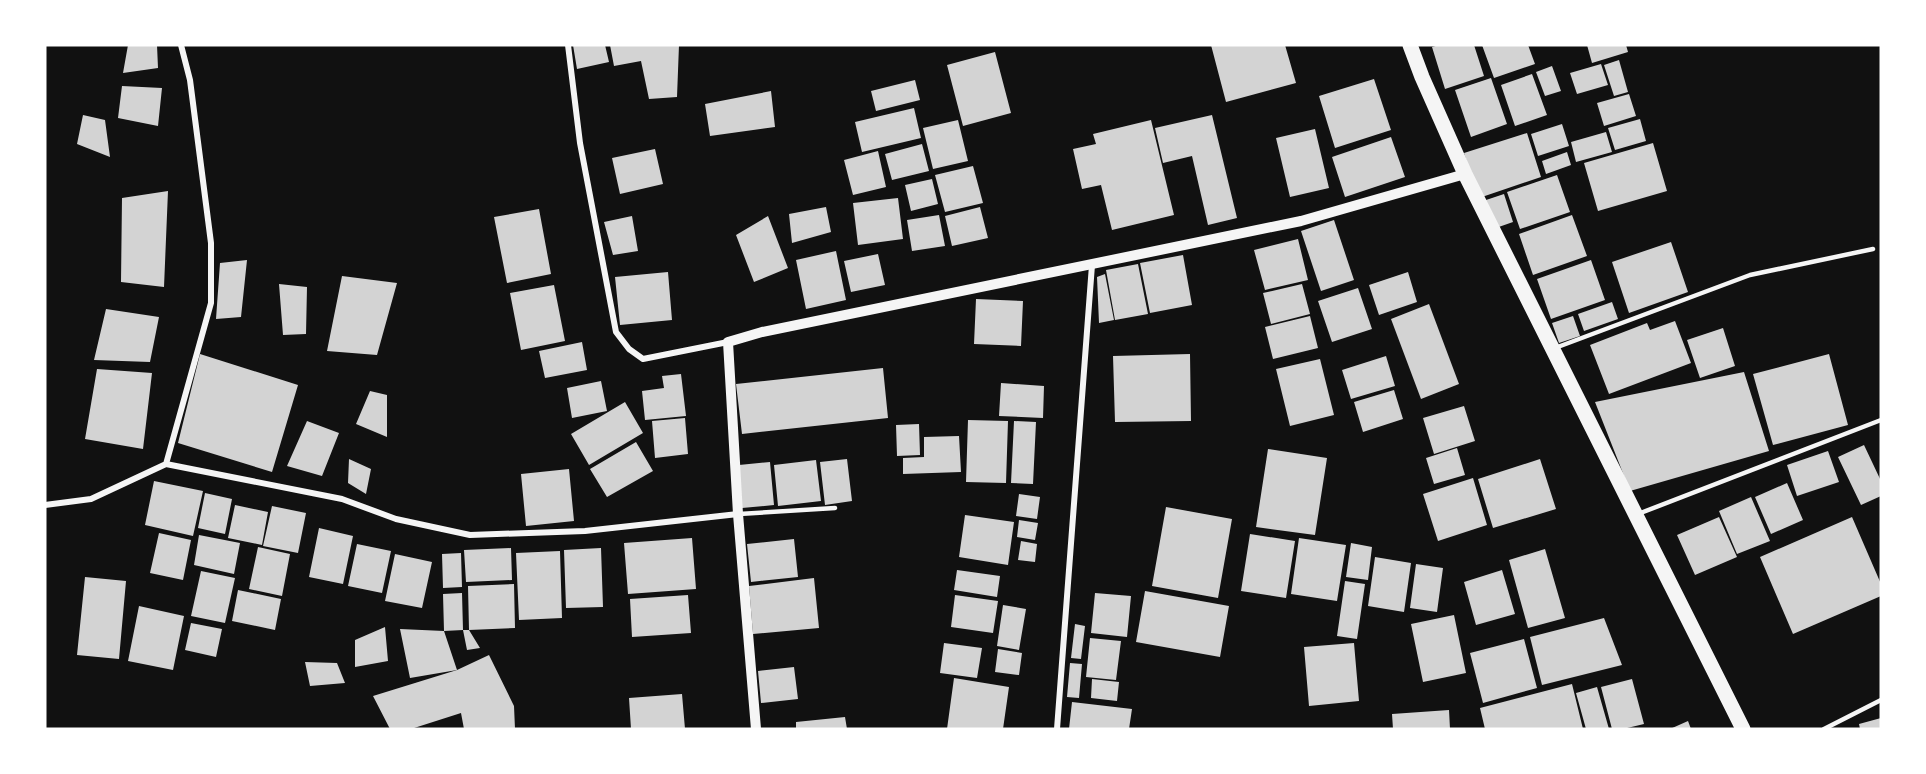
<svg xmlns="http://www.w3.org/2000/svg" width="1926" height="774" font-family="'Exo 2',sans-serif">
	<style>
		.building { fill: #d3d3d3 }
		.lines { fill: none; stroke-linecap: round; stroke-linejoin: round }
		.service { stroke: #f5f5f5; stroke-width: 4.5 }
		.minor { stroke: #f5f5f5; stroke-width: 6 }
		.tertiary { stroke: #f5f5f5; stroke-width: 10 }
		.primary { stroke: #f5f5f5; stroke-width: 15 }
	</style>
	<rect width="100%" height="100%" fill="#111"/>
	<!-- building -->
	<path class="building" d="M128,45H157L158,68L123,73Z
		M573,45H605L609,62L577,69Z
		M610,45H679L677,97L649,99L641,61L614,66Z
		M1211,45H1285L1296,83L1226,102Z
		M1439,45H1474L1484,76L1445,89L1432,47Z
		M1482,45H1528L1535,64L1494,78Z
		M1587,45H1626L1628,52L1592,63Z
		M995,52L1011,113L963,126L947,65Z
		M1619,60L1628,92L1614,96L1604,65Z
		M1601,64L1608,85L1577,94L1570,73Z
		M1552,66L1561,91L1545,96L1536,72Z
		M1532,74L1547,115L1515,126L1501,85Z
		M1491,78L1507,124L1471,137L1455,90Z
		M1374,79L1391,130L1335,148L1319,96Z
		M915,80L920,100L876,111L871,91Z
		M122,86L162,88L158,126L118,118Z
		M771,91L775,127L710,136L705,104Z
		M1629,94L1636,116L1604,126L1597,103Z
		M914,108L921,138L862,152L855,122Z
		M83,115L105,120L110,157L77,144Z
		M1212,115L1237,218L1208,225L1192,156L1163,163L1155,128Z
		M1640,119L1646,141L1615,150L1608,128Z
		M958,120L968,161L933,169L923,128Z
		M1151,120L1174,215L1112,230L1101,185L1082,189L1073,149L1096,144L1093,134Z
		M1562,124L1569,146L1538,156L1531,134Z
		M1315,129L1329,188L1290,197L1276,138Z
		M1606,132L1612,152L1576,162L1571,142Z
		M1527,133L1541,177L1479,198L1464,153Z
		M1391,137L1405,177L1345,197L1332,157Z
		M1653,143L1667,191L1598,211L1584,163Z
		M922,144L929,171L892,180L885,154Z
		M655,149L663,184L620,194L612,158Z
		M878,151L886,187L853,195L844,160Z
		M1567,152L1571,165L1546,174L1542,161Z
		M973,166L983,203L945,212L935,175Z
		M1557,175L1570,212L1520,229L1507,192Z
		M932,179L938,204L911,211L905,185Z
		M168,191L164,287L121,282L122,198Z
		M1504,194L1513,222L1493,229L1483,201Z
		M898,198L903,239L858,245L853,203Z
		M826,207L831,232L792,243L789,214Z
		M980,207L988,238L952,246L945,216Z
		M539,209L551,274L507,283L494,217Z
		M939,215L945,246L912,251L907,220Z
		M1572,215L1587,256L1533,275L1519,234Z
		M632,216L638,251L613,255L604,222Z
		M768,216L788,268L754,282L736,235Z
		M1334,220L1354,280L1321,291L1301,231Z
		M1298,239L1308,280L1265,290L1254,250Z
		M1671,242L1688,292L1629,313L1612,262Z
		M836,251L846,300L806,309L796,260Z
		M878,254L885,285L851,292L844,261Z
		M1183,255L1192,305L1150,313L1140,263Z
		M247,260L241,317L216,319L220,263Z
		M1591,260L1605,300L1551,319L1537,279Z
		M1138,264L1148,314L1115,320L1106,270Z
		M668,272L672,320L620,325L615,277Z
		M1408,272L1417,302L1379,315L1369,285Z
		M1105,274L1114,320L1099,323L1097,277Z
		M342,276L397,283L377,355L327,351Z
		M279,284L307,287L306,334L283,335Z
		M1302,284L1310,314L1271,324L1263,293Z
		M554,285L565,341L521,350L510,293Z
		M1358,288L1372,329L1332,342L1318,301Z
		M976,299L1023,301L1021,346L974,344Z
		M1612,302L1618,319L1584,331L1578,314Z
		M1429,304L1459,384L1421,399L1391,319Z
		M106,309L159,317L150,362L94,360Z
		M1310,316L1318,348L1273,359L1265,327Z
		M1573,316L1580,336L1559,343L1552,323Z
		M1675,321L1691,363L1609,394L1590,345L1647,323L1650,330Z
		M1723,328L1735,366L1700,378L1687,340Z
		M582,342L587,370L545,378L539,351Z
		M200,354L298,385L272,472L178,443Z
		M1190,354L1191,421L1115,422L1113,356Z
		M1829,354L1848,425L1773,445L1753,374Z
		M1386,356L1395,386L1351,399L1342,370Z
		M1320,359L1334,415L1290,426L1276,369Z
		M883,368L888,418L742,434L736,384Z
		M97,369L152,373L143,449L85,439Z
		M1744,372L1769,451L1630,491L1595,402Z
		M681,374L686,416L645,420L642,391L664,388L662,376Z
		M601,381L607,411L572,418L567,388Z
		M1001,383L1044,386L1043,418L999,416Z
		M1394,390L1403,419L1363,432L1354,402Z
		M370,391L387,395V437L356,424Z
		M625,402L643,433L589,465L571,434Z
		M1464,406L1475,441L1434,454L1423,418Z
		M685,418L688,454L655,458L652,421Z
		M968,420L1008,421L1006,483L966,482Z
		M307,421L339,433L322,476L287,466Z
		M1014,421L1036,422L1033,484L1011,483Z
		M919,424L920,455L897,456L896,425Z
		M959,436L961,472L903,474V458L924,457V437Z
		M636,442L653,471L607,497L590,469Z
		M1864,445L1881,481V496L1861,505L1838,457Z
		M1457,448L1465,475L1434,484L1426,458Z
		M1268,449L1327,458L1315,535L1256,527Z
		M1828,451L1839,482L1797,496L1787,465Z
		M349,459L371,469L366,494L348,483Z
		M847,459L852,501L825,505L820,462Z
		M1540,459L1556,509L1493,528L1478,479Z
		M816,460L821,501L778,506L774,465Z
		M770,462L774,505L742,508L739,465Z
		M569,469L574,521L526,526L521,474Z
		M1473,478L1487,525L1438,541L1423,494Z
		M154,481L203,491L193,536L145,525Z
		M1787,483L1803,520L1771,534L1755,497Z
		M205,493L232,499L225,534L198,528Z
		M1019,494L1040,497L1037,519L1016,516Z
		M1751,497L1770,541L1737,554L1719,511Z
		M235,505L268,512L262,545L228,538Z
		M272,506L306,513L298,553L263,546Z
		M1166,507L1232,519L1218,598L1152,586Z
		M965,515L1014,522L1008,565L959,557Z
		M1719,517L1737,557L1695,575L1677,535Z
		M1852,517L1881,584V596L1793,634L1760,557Z
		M1019,520L1038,523L1035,540L1017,537Z
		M319,528L353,536L343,584L309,577Z
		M159,533L191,540L183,580L150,573Z
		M1250,534L1295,541L1286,598L1241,591Z
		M199,535L240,543L234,574L194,565Z
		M692,538L696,589L628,594L624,543Z
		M1299,538L1346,545L1337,601L1291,594Z
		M794,539L798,577L751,582L747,544Z
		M1021,541L1037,544L1035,562L1018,560Z
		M1351,543L1372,547L1368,580L1346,577Z
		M357,544L391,551L382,593L348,586Z
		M258,547L290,554L282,596L249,589Z
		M511,548L512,580L466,582L464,550Z
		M601,548L603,607L566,608L564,550Z
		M1545,549L1565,618L1528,628L1509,560Z
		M560,551L562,618L519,620L516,553Z
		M461,553L462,587L443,588L442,554Z
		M395,554L432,562L422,608L385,601Z
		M1375,557L1411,563L1404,612L1368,606Z
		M1416,564L1443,568L1437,612L1410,608Z
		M957,570L1000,576L997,597L954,590Z
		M1502,570L1515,614L1476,625L1464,582Z
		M201,571L235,578L225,623L191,616Z
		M85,577L126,581L119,659L77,655Z
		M814,578L819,628L753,634L749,586Z
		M1345,581L1365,584L1357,639L1337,636Z
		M514,584L515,628L469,630L468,586Z
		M238,590L281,599L275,630L232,621Z
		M1145,591L1229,606L1220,657L1136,642Z
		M462,593L463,630L444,631L443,594Z
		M1095,593L1131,596L1127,637L1091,633Z
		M688,595L691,633L632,637L630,599Z
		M955,595L998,601L993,633L951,627Z
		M1003,605L1026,609L1019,650L997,646Z
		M139,606L184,616L173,670L128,661Z
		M1454,615L1466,673L1423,682L1411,624Z
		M1604,618L1622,665L1542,685L1530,637Z
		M191,623L222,629L216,657L185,650Z
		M1075,624L1085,626L1081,659L1071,658Z
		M385,627L388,661L355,667V640Z
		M400,629L444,631L457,670L489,655L514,706L515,729H464L461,713L411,729H390L373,696L457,670L410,678Z
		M463,630H469L480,648L467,650Z
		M1090,638L1121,641L1116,680L1086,677Z
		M1524,639L1537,688L1483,703L1470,653Z
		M944,643L982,648L977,678L940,673Z
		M1354,643L1359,701L1309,706L1304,647Z
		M998,649L1022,653L1019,675L995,672Z
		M305,662L337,663L345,683L310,686Z
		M1070,663L1082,664L1079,698L1067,697Z
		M794,667L798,699L761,703L758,671Z
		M954,678L1009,687L1003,729H947Z
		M1092,679L1119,682L1117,701L1091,698Z
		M1632,679L1644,724L1623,729H1612L1601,687Z
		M1572,684L1583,729H1485L1480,708Z
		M1597,687L1609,729H1586L1576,693Z
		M682,694L685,729H631L629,698Z
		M1072,702L1132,709L1129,729H1069Z
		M1449,710L1450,729H1393L1392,714Z
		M845,717L847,729H796V722Z
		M1881,718V729H1860L1859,724Z
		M1688,721L1691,729H1670Z"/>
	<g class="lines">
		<!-- service -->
		<path class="service" d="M1555,348L1750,275L1873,249
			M739,514L835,508
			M1638,514L1881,420
			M1824,729L1881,700"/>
		<!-- minor -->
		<path class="minor" d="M568,45L580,143L616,332L629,349L643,359L728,342
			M166,464L211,303V243L190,80L181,45
			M45,505L91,499L166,464L342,499L396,519L470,535L585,531L738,514
			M1057,729L1092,265"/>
		<!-- tertiary -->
		<path class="tertiary" d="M756,729L738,514L728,342L762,332L1301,221L1465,174"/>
		<!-- primary -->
		<path class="primary" d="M1410,45L1422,77L1465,174L1743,729"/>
	</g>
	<!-- border -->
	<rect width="1926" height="774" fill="none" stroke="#ffffff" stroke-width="93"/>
</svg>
